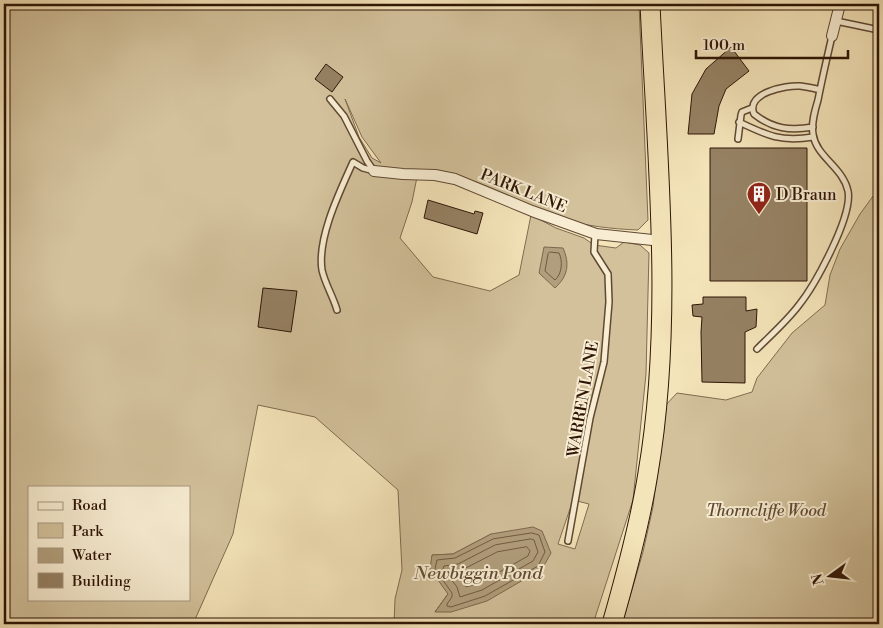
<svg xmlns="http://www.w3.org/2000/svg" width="883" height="628" font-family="'Libre Bodoni',serif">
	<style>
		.green { fill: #d2c19b; stroke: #806b50; fill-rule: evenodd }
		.water { fill: #b19e7c; stroke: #7d674d }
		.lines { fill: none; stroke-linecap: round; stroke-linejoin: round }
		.shore { stroke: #705a41; stroke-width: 1 }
		.building { fill: #958163; stroke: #2e1506 }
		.lane-casing { stroke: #604933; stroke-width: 8 }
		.street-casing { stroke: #604933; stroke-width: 12 }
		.highway-casing { stroke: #2e1506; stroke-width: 21 }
		.lane { stroke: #f8edd2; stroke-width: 5 }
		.street { stroke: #f8edd2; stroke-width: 10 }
		.highway { stroke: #f4e4b9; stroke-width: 19 }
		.labels { text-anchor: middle; stroke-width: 4; stroke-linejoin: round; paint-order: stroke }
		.street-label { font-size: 16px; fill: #2e1506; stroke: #f8edd2 }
		.poi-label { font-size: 16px; fill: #2e1506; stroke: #f8edd2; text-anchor: start }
		.park-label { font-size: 16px; font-style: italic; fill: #5f4933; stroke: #f8edd2 }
		.water-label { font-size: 18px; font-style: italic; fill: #624c35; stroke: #f8edd2 }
	</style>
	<rect width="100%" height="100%" fill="#f4e4b9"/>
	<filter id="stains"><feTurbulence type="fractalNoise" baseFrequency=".004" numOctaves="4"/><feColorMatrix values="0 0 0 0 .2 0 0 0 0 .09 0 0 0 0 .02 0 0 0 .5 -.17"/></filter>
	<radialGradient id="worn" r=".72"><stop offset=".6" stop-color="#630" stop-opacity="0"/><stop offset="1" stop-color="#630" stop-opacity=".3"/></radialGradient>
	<!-- green -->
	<path class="green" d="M4,4H639L648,220L638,230C612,229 586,226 562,219C514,203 470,169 418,172L412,202L400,238L433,277L490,291L519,275L531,215L556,228L584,238L594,245L616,248L624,242L640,245L649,253L646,374L633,500L593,624H394L395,599L402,570L398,490L315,417L258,405L233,534L193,624H4ZM345,99L362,137L381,163L372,158L359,137ZM29,487H189V599H29ZM573,500L589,504L575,549L558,544ZM491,534L435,612L448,594L432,555L453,554Z
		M879,188V624H622L643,552L653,507L664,407L677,393L726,400L752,392L757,378L792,333L825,305L830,275L840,249L860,214Z"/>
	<!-- water -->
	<path class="water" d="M544,247L563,248C570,264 568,276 555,288L539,273Z
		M533,527L542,531L551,553L542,569L487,601L451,612H435L448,594L430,569L432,555L453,554L491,534Z"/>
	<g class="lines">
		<!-- shore -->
		<path class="shore" d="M550,252L559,253C563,261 562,274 555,280L545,271L548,254Z
			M532,533L539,535L545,552L538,566L485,596L451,607L447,606V604L452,597V593L435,569L437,560L455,558L493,539Z
			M531,539L534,540L538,552L533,561L482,590L460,597L457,587L443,569L444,566L458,564L495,545Z
			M527,547L530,551L528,556L480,583L466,587L457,575L458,572L497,552Z"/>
	</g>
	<!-- building -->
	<path class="building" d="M731,47L749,71L726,89L719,106L714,134H688L692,94L706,69Z
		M326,64L343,77L332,92L315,79Z
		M710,148H807V281H710Z
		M428,200L474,214L475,211L483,213L477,234L424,218Z
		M263,288L297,291L291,332L258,327Z
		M703,297H746V311L757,309L756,327L745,332V383L702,382L701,332L702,317L693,316L692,305L703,304Z"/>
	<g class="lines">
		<defs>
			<path id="lane" d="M836,21L879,30
				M330,99L344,116L367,161L374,171
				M739,122C768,136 781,142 813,137
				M813,127C790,131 773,129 754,114C745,93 786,85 800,86C807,87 814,88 820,90
				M738,139L741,115L742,112L752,108
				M337,310C333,296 325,284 322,270C317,238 340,191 353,162L363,168L374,171
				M757,349C771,335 787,321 799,305C815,285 853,216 848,191C843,167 816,157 813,134C811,123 815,110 818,100C822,79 827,58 832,36
				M568,541L590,418L604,362L609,302L608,274L594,252L595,234"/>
			<path id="street" d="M832,36L840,4
				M374,171L403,174L435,175L455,179L532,211L596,234L662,241"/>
			<path id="highway" d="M612,624C626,575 640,524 648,473C674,321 657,157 650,4"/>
		</defs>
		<!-- lane casing -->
		<use href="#lane" class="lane-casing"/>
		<!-- street casing -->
		<use href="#street" class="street-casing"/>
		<!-- highway casing -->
		<use href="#highway" class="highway-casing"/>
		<!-- lane -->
		<use href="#lane" class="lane"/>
		<!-- street -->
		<use href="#street" class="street"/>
		<!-- highway -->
		<use href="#highway" class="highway"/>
	</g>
	<!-- icons -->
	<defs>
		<symbol id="building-pin" viewBox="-11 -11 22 30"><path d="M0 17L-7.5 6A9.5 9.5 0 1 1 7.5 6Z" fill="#8f2418" stroke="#f8edd2"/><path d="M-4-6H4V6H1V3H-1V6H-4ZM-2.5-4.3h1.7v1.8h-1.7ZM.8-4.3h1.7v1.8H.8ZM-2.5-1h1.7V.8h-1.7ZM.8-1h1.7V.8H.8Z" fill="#fff"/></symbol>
	</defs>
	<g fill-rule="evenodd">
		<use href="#building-pin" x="745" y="180" width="28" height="38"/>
	</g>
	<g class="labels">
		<!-- street labels -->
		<g class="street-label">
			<text transform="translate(524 190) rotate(22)" y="6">PARK LANE</text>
			<text transform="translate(582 399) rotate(-80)" y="6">WARREN LANE</text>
		</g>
		<!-- poi labels -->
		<g class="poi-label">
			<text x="776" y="200">D Braun</text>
		</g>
		<!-- park labels -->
		<g class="park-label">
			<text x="766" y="516">Thorncliffe Wood</text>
		</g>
		<!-- water labels -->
		<g class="water-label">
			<text x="478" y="579">Newbiggin Pond</text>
		</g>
	</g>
	<!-- margin -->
	<rect width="883" height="628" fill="none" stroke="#f4e4b9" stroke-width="20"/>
	<rect x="5" y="5" width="873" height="618" fill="none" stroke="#2e1506" stroke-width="2.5"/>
	<rect x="10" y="10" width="863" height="608" fill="none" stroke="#2e1506"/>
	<!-- legend -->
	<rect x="28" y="486" width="162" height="115" fill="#f8edd2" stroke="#a79780"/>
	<rect x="38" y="502" width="25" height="8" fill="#f8edd2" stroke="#a79780"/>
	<text x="72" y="510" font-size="15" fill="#2e1506">Road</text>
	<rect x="38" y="523" width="25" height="15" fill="#d2c19b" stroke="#a79780"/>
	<text x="72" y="536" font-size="15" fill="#2e1506">Park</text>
	<rect x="38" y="548" width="25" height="15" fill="#b19e7c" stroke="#a79780"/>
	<text x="72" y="560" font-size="15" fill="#2e1506">Water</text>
	<rect x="38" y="573" width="25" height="15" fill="#958163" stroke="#a79780"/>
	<text x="72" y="586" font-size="15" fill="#2e1506">Building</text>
	<!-- north arrow -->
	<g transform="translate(830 576) rotate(255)" stroke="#f8edd2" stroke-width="4" paint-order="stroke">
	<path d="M0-4L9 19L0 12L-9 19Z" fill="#2e1506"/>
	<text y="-8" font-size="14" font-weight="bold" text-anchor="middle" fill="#2e1506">N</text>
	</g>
	<!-- scale -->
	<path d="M696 50v8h152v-8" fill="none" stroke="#2e1506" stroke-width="2.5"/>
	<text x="703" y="50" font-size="15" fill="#2e1506" stroke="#f8edd2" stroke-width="4" paint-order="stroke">100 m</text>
	<rect width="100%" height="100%" filter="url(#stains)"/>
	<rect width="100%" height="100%" fill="url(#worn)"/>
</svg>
